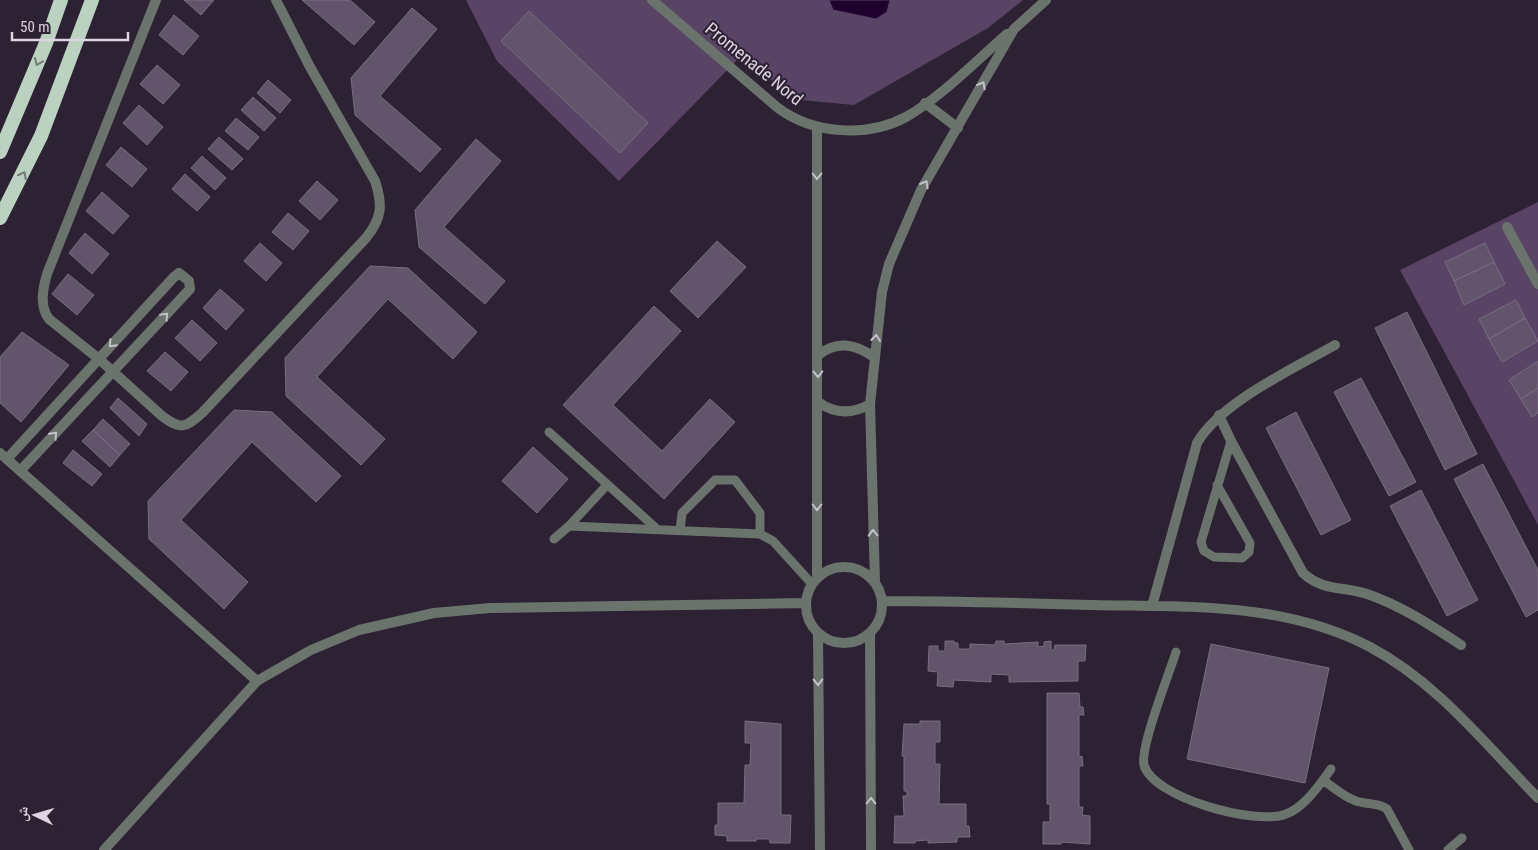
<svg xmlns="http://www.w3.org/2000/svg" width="1538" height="850" font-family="'Roboto Condensed','Noto Naskh Arabic',sans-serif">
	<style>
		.green { fill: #5a4466 }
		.water { fill: #1f012d; stroke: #584063 }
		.building { fill: #62546a; stroke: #7a6c83 }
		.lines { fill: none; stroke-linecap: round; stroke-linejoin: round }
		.service { stroke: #6a746c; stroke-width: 9 }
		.minor { stroke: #6a746c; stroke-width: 10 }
		.trunk { stroke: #bad2bf; stroke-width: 14 }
		.oneway { stroke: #747a7a }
		.oneway2 { stroke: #c5c1ca }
		.labels { text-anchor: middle; stroke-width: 4; stroke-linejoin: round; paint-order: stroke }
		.street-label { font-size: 18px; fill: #dcd4e1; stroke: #2d2134 }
	</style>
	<rect width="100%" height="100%" fill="#2d2134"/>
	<!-- green -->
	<path class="green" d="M466,0H1023L988,28L854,105L790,99L744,53L619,181L497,61Z
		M1538,202V525L1400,270Z"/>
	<!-- water -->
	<path class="water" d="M829,0H890L887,12L876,19L833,10Z"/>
	<!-- building -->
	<path class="building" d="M184,0H214L201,15Z
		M302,0H350L375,22L354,45Z
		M412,8L437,29L380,96L441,149L420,172L355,115L351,78Z
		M529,11L648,123L620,153L501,41Z
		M174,15L199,36L183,55L159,35Z
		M157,65L180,85L163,104L140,84Z
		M268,80L291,100L280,113L257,93Z
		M253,97L276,118L264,131L241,110Z
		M139,105L163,127L147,145L123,123Z
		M236,118L259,137L248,150L225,131Z
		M219,137L243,159L232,170L208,149Z
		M476,139L501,161L444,227L505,281L485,304L419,247L415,210Z
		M121,147L147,169L132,187L106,165Z
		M202,156L226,178L215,190L191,168Z
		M185,174L210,197L197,211L172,189Z
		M317,181L338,200L320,220L299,201Z
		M102,192L129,216L113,234L86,211Z
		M288,213L309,231L293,250L272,232Z
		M85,233L109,254L92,274L69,253Z
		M717,241L746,267L698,318L670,291Z
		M260,243L282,263L266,281L244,261Z
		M1485,243L1494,262L1454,281L1445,262Z
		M1494,262L1505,284L1464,305L1454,281Z
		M370,266L408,268L477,332L453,359L388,299L317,377L385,439L361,465L286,396L285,358Z
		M68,274L94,295L77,315L52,294Z
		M220,289L244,310L226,330L203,308Z
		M1516,300L1525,318L1489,339L1479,319Z
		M654,306L681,331L613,405L662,451L710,399L735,422L664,499L563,405Z
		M1407,312L1477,454L1445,470L1375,328Z
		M1525,318L1538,341L1502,362L1489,339Z
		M192,320L217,343L200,361L175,338Z
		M22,332L69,365L21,422L0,403V357Z
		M165,352L188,372L171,391L147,371Z
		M1538,361V388L1521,399L1509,380Z
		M1361,378L1416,482L1389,496L1334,392Z
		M1538,388V413L1532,417L1521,399Z
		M118,398L147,424L139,436L110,408Z
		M234,410L272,412L341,476L316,502L252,442L181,520L248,582L224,609L149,539L148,501Z
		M1296,412L1351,520L1321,535L1266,428Z
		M103,419L130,444L120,455L93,430Z
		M93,430L120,455L110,467L82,441Z
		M533,447L568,479L537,513L502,481Z
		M73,450L102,474L92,486L63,463Z
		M1483,464L1538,570V610L1526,617L1454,479Z
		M1421,490L1478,600L1447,616L1390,506Z
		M945,641H954V643H958V649H970V644L995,645L996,641H1004V644L1038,642V647L1044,646V642L1051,641V650H1054L1055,645H1086L1085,661H1078V681L1009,682V675L991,674V682L954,680L953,687L937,686L938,672L928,671L929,646H938V651H945Z
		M1211,644L1329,668L1305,783L1187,759Z
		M1047,693H1079L1080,707H1083L1084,715H1079V757L1082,756L1083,766H1079V807H1083L1082,815L1090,816V844L1061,842V844H1043V822H1050V804H1047Z
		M745,721L781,724V815H791L790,843H770L769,839H756V841H727V836L715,835V825H718V803H744L745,765H750L751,743H745Z
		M920,721H940V742H935V764H940L939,804H966V826H969L970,837H957V842L928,843V840L915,841V843H894L895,816H904L903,796H907V791H904V756H902L904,724H920Z"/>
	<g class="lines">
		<!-- service -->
		<path class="service" d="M549,432L657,529
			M1217,485L1250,543L1249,552L1242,558L1214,557L1204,551L1201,542L1231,441
			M569,526L606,486
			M680,530L682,513L715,480H735L760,513V534
			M554,539L569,526L760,534L773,541L812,584
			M1176,652C1169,674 1140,747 1144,765C1153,798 1257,826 1286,814C1305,807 1320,784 1331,769
			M1323,780C1333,787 1344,797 1356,801C1367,805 1377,802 1387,809L1409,850
			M1448,850L1462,838"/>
		<!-- minor -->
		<path class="minor" d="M156,0L47,274C43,288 39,306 49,319L99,359L162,416C181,430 185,428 202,413L366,238C382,218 383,205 375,181L310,67L276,0
			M652,0L778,108C813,134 867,138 906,117C940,98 977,60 1007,34
			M925,103L958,128
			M1507,227L1538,284
			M818,355C837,340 855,344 874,357
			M818,402C835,414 853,414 870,404
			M1219,415L1231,441L1303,573C1324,592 1343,586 1367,594C1400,605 1432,626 1461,645
			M0,453L257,681
			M7,459L174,277L179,273L189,281L190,289L21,470
			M806 605a38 38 0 1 1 76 0a38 38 0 1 1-76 0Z
			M817,578V128
			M875,582L870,404L882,292L889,264L921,190L1014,29L1046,0
			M882,601C953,601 1023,603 1094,605C1188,607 1284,602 1370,647C1438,683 1485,744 1538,798
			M1152,606L1197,443C1221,402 1293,369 1335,345
			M818,633L820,850
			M870,634L871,850
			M104,850L257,681L311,650L359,630L434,613L490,608L806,603"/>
		<!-- trunk -->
		<path class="trunk" d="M0,152L46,43L61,0
			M0,218L41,136L92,0"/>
	</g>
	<!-- one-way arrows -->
	<defs><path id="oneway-chevron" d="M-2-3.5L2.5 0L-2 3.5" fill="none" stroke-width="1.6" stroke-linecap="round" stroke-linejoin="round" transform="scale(1.25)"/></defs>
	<g class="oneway">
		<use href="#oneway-chevron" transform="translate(38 62) rotate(113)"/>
		<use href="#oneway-chevron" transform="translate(23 175) rotate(-63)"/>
	</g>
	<g class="oneway2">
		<use href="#oneway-chevron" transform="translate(982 85) rotate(-61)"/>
		<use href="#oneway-chevron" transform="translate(817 176) rotate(90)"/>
		<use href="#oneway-chevron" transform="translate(925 184) rotate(-60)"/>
		<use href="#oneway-chevron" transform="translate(165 316) rotate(-47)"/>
		<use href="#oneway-chevron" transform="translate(876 338) rotate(-83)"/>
		<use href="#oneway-chevron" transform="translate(112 344) rotate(133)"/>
		<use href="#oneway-chevron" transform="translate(818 374) rotate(89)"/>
		<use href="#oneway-chevron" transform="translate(54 435) rotate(-47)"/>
		<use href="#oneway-chevron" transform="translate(817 507) rotate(90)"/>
		<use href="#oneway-chevron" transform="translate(873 533) rotate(-91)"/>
		<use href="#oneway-chevron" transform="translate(818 682) rotate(89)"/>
		<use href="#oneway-chevron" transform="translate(871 801) rotate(-90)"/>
	</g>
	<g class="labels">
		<!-- street labels -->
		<g class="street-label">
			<text transform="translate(754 64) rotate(39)" y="6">Promenade Nord</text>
		</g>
	</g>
	<!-- north arrow -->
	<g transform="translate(35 815) rotate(275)" stroke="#2d2134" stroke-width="4" paint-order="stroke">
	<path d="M0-4L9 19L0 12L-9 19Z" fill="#dcd4e1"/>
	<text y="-8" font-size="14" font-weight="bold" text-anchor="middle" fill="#dcd4e1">ش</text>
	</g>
	<!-- scale -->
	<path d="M12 32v8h116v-8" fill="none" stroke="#dcd4e1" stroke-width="2.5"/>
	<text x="20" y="32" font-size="15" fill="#dcd4e1" stroke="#2d2134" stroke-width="4" paint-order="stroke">50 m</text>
</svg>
